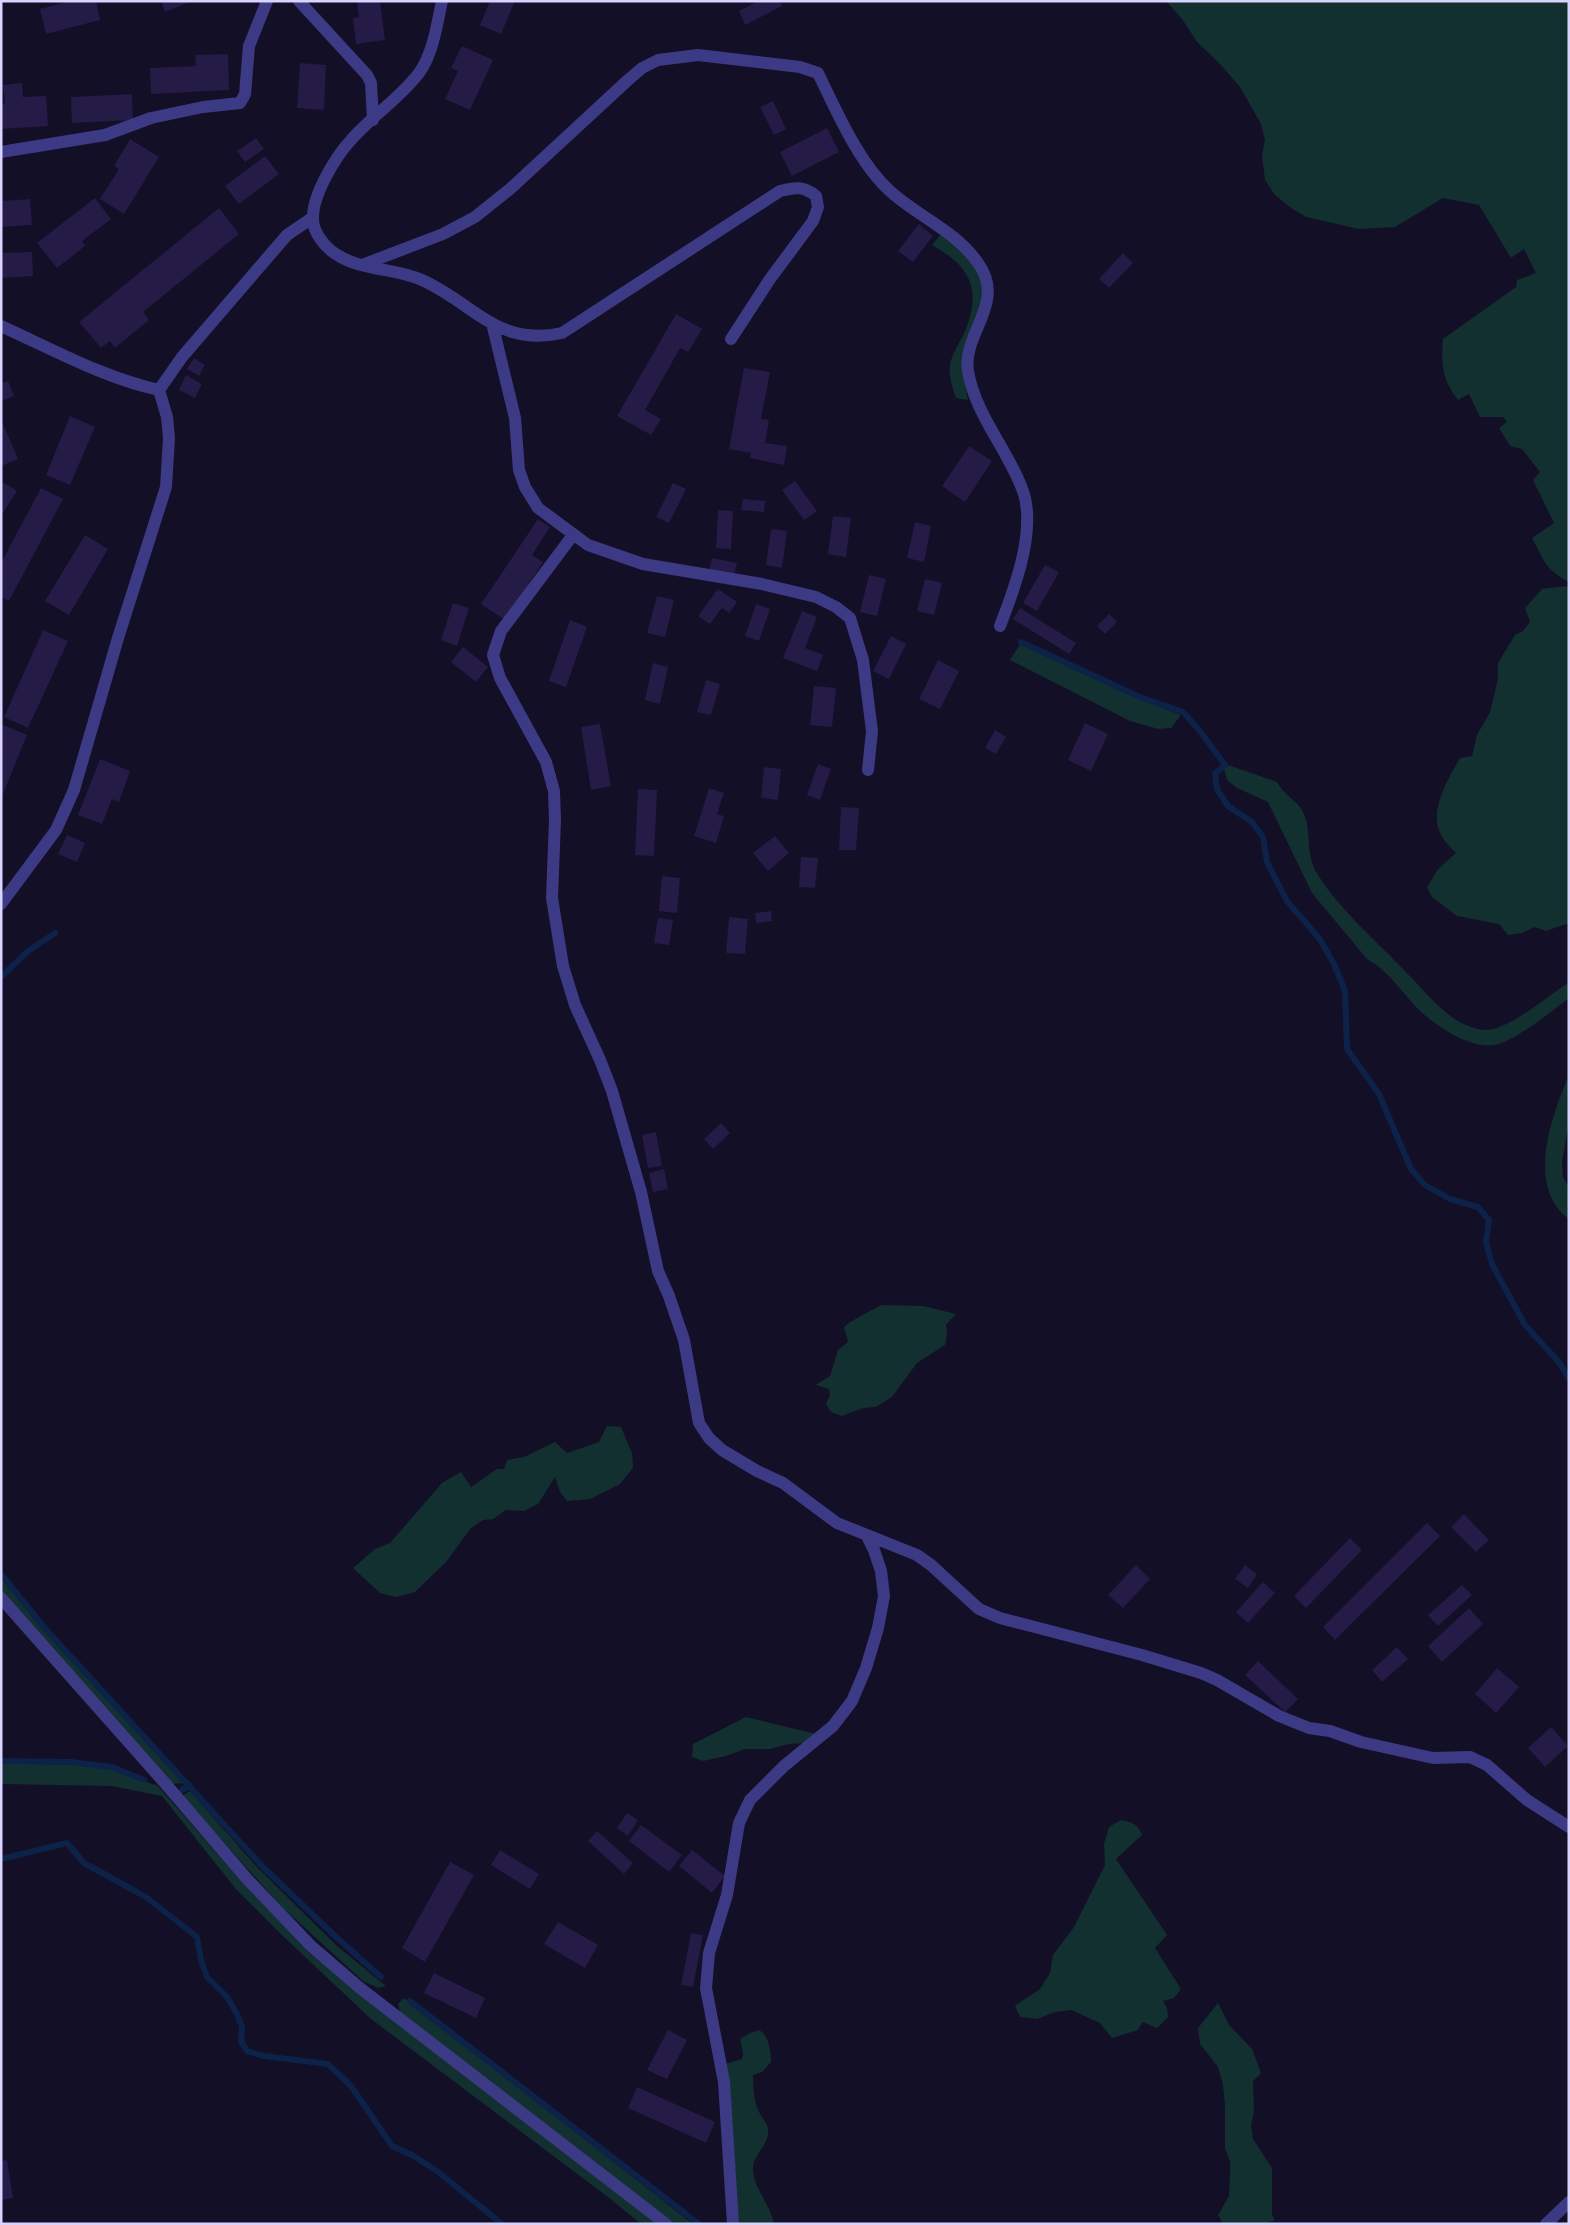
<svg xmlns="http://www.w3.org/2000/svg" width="1570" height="2225" font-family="'Golos Text',sans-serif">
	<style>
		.green { fill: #12302f }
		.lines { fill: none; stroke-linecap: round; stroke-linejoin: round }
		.stream { stroke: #0c2248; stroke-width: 6 }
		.building { fill: #241b47 }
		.street { stroke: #3d3a85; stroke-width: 12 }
	</style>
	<rect width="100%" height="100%" fill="#130f26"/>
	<!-- green -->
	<path class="green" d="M1166,1H1569V582C1543,568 1545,561 1532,538L1554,523L1533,480L1540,472L1522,449L1510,446L1499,428L1507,422L1503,417H1480L1469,394L1458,400C1442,379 1441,365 1443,339L1516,287L1517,280L1536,273L1524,249L1511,258L1479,205L1443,198L1395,227L1359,229L1306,217L1291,208L1275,195L1265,180L1262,156L1265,140L1261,124L1240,87L1220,64L1197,42L1182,19Z
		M942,233L972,261L981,278L984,294L963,374L968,400L956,398C953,388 948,375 950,364C953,351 963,338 967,326C982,285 966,264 932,245Z
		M1565,586L1569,588V923L1546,931L1535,927L1522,933L1508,935L1499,924L1457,916L1432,897L1427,887L1438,869L1456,853C1452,848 1446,844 1443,838C1426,813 1448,780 1460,758L1472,756L1477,735L1490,712L1498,679V663L1515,635L1523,631L1530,622L1525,608L1542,589Z
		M1020,644L1139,699L1181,715L1171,728L1158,729L1130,721L1010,660Z
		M1228,765L1277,782C1284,795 1296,800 1302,810C1313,829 1304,854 1318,875C1340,910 1376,940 1404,970C1421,987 1436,1006 1456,1020C1465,1025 1474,1029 1484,1030C1508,1031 1549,995 1569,982V998C1552,1011 1514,1042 1494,1045C1468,1049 1431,1023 1414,1005C1399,988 1387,970 1367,959L1312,893L1268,802L1237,788L1227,780L1224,769Z
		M1569,1075V1122L1562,1162L1563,1177L1569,1187V1219C1525,1187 1552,1115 1569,1075Z
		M881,1305L923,1306L956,1314L946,1325L947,1334L945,1345L917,1363L892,1397L876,1407L863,1408L842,1416L831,1412L826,1404L830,1395L829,1389L816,1385L830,1376L838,1350L848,1342L844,1327L850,1322Z
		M607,1426L621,1427L632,1453L633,1468L620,1484L590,1499L567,1501L560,1492L555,1477L538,1504L524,1511L506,1510L493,1519L483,1520L470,1529L446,1562L415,1592L396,1597L380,1593L353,1568L375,1549L390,1543L442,1483L461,1472L471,1487L497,1469H504L507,1460L524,1457L555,1442L567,1453L599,1442Z
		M1,1578L55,1643L184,1783L171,1784L1,1591Z
		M746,1717L816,1734L805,1743L789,1744L770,1749H745L726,1756L703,1761L692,1757L693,1744Z
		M1,1764C37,1764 75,1762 110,1769C126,1773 141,1782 157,1785L242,1882L308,1952L657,2224H641L608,2197L371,2019L285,1938L235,1888L162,1796L112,1786L1,1784Z
		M190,1791L256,1866L337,1946L386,1986L378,1988L363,1981L283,1908L182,1796Z
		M1121,1820C1132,1822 1138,1824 1142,1835L1116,1859L1167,1935L1155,1948L1181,1989L1174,1998L1163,2001L1167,2008L1168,2017L1157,2028L1143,2022L1138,2030L1112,2038L1100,2023L1071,2010L1055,2012L1037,2019L1020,2017L1015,2006L1040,1989L1050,1973L1053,1955L1074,1927L1105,1865L1104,1844L1109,1827Z
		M404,1998L693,2224H673L400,2013L398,2004Z
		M1218,2003L1229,2025L1252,2049L1261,2073L1253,2081L1254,2111L1251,2125L1253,2139L1272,2168V2215L1275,2220L1264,2224H1223L1218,2215L1229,2196L1230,2175V2161L1225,2148V2106L1223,2085L1218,2067L1200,2044L1198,2028Z
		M759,2030C769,2035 771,2052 771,2062L762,2072L753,2075C753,2086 754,2102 759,2112C762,2118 767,2123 768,2129C771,2143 754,2153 753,2167C752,2187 770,2203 774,2224H737L725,2064L742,2059L743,2053L740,2039L750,2033Z"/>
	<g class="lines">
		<!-- stream -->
		<path class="stream" d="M1021,642L1140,697L1183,712L1200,731L1225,765L1215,774L1217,789L1228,806L1252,822L1263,837L1267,862L1287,901L1319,938L1334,964L1345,991L1347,1049L1379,1094L1411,1169L1425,1185L1450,1199L1478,1207L1489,1220L1486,1243L1492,1264L1525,1325L1558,1361L1569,1378
			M1,977L28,951L55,933
			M1,1574L43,1626L263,1867L335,1936L381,1977
			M1,1761L72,1762L112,1767L144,1780
			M182,1790L190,1786
			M1,1859L67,1843L84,1863L146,1897L197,1937L201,1960L207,1977L227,1997L237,2014L242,2027L241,2041L247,2051L264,2056L328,2064L351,2086L392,2146L412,2155L437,2171L502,2224
			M410,2001L699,2224"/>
	</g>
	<!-- building -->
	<path class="building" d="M70,1H96L100,20L46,34L40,9Z
		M161,1H192L165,12Z
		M357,1H380L385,40L356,44L353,18L359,17Z
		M490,1H515L501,34L480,25Z
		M758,1H780L782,6L745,25L739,11Z
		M462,46L493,60L470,110L445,99L458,71L451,68Z
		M228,54L229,90L151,94L150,68L196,66L195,55Z
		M300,63L326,65L324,110L297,108Z
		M22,83L23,97L46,96L48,126L1,129V104H5L3,85Z
		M132,94L133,120L72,123L71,97Z
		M773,101L786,129L774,135L760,107Z
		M827,128L839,152L792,176L780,152Z
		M256,138L264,149L245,162L237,151Z
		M130,139L159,157L124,214L100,199L119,169L114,166Z
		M265,156L279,174L239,204L225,186Z
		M95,198L111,219L82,241L85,246L57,268L37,243Z
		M30,199L32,225L1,227V201Z
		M219,208L239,234L143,312L149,320L115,348L110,341L101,348L79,322Z
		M919,224L933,236L913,262L898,251Z
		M32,252L33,276L1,278V253Z
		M1123,253L1133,263L1109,288L1099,279Z
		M676,314L702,329L688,352L680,348L645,410L661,419L651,435L617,416Z
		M194,358L205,365L199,376L187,369Z
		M744,368L770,372L761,419L769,420L765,443L787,446L784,465L750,458L751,453L729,449Z
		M186,375L202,384L195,398L179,390Z
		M8,381L14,396L1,401V383Z
		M70,416L95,427L70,485L46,475Z
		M1,419L18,459L1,466Z
		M969,446L992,461L965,502L942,486Z
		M1,481L17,491L1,516Z
		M795,481L817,511L804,520L782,490Z
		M673,483L686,489L669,523L656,517Z
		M41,488L63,499L9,601L1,597V563Z
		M743,499L765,501L764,512L741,510Z
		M718,510L733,511L731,549L716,548Z
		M833,516L851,518L846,557L828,554Z
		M538,519L550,527L532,555L543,562L505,620L481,604Z
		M915,522L931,526L924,562L907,558Z
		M771,529L787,531L782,568L766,565Z
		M85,535L108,549L69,615L45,601Z
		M712,558L737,563L734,576L709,570Z
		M1045,565L1059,572L1037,611L1023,603Z
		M869,575L886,579L877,616L860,612Z
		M925,579L942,583L934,615L917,611Z
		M718,589L737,602L729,613L722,608L710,624L698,616Z
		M657,596L674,600L665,637L647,633Z
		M453,603L469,608L457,646L441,640Z
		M756,604L770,609L759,641L745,636Z
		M1020,608L1076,643L1069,654L1013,619Z
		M802,611L817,617L805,648L823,655L817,671L783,658Z
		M1109,614L1117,622L1105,634L1097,626Z
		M570,620L587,627L566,687L549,681Z
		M43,630L68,641L28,728L4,717Z
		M891,636L906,644L889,679L873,671Z
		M463,647L488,667L476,682L451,662Z
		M938,660L959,671L940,709L919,699Z
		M653,663L668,667L660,704L645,700Z
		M706,680L720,684L711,715L697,712Z
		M814,686L836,688L832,727L810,725Z
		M1085,723L1108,734L1091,771L1068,760Z
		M1,724L27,735L1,799Z
		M600,724L611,786L591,790L581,727Z
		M995,730L1006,737L996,754L985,748Z
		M100,759L130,771L119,802L112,799L102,824L78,815Z
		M818,764L831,769L820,800L807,795Z
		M764,767L781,769L778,800L761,798Z
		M709,788L724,793L717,814L724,816L716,843L694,836Z
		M638,789L657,790L654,856L635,855Z
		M841,807L859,808L856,850H839Z
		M67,835L85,843L77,862L58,854Z
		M775,836L789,853L768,871L753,853Z
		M801,857L818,858L815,888L799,887Z
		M662,876L680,878L677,913L659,911Z
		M771,911L772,921L756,923L755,913Z
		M729,917L748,919L745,954L726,953Z
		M658,918L673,920L669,945L654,943Z
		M721,1123L730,1133L713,1149L704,1139Z
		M656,1132L662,1166L648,1168L642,1135Z
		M664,1169L668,1189L653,1192L649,1173Z
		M1464,1514L1489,1540L1476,1552L1451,1527Z
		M1427,1523L1440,1536L1335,1640L1323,1627Z
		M1350,1538L1362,1550L1306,1608L1294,1596Z
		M1136,1565L1150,1579L1123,1608L1108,1595Z
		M1245,1565L1257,1574L1248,1588L1235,1579Z
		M1263,1582L1275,1593L1248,1623L1236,1612Z
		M1462,1585L1472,1595L1438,1626L1428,1615Z
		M1469,1608L1483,1624L1442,1662L1428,1646Z
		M1397,1647L1408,1659L1382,1682L1372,1670Z
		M1258,1661L1298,1699L1285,1712L1245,1675Z
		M1497,1668L1519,1687L1496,1713L1475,1694Z
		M1551,1727L1568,1746L1545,1767L1528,1748Z
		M627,1813L638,1820L628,1836L617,1828Z
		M641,1825L682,1855L669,1872L629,1841Z
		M597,1831L633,1863L624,1874L588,1841Z
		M500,1850L539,1874L530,1889L491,1865Z
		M692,1850L725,1876L712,1893L679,1866Z
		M450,1862L474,1875L425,1962L402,1948Z
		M558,1922L598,1945L585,1968L544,1944Z
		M691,1933L703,1935L693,1987L681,1985Z
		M434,1973L485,1998L476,2018L424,1993Z
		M668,2030L687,2040L667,2079L647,2070Z
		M637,2087L715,2122L706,2143L628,2108Z
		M7,2160L13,2198L1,2200V2161Z"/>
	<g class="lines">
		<!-- street -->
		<path class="street" d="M299,1L367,75L371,83L373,120
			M442,1C437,24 433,54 419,73C399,99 372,116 351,140C336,156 313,194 313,217C312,232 326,249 339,256C364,271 396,268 422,280C475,304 497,347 562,333L780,191C795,187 804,186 816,196L818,207L813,221L770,279L731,339
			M1,152L105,135L151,118L203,107L240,103L245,94L249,46L267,1
			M362,265L443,234L475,217L510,189L628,80L642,68L658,60L698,55L800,67L818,73C836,110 859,164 891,192C919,217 956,231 978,263C1007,303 962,333 968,371C972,398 989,426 1003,450C1011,465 1021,481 1025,498C1034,537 1014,590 1000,626
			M492,323L515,418L519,470L525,487L538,508L588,545L643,564L762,584L816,597L836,607L850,618L863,660L872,731L868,770
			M1,326C52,349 104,378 159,390
			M573,535L501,631L493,655L500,678L546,762L554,791L555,820L552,898L563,966L575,1005L600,1060L612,1091L641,1192L658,1271L669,1296L684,1340L699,1423L709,1438L722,1450L757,1471L783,1483L837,1523L917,1555L931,1565L979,1609L1000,1618L1142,1655L1201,1673L1217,1680L1279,1716L1309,1728L1330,1731L1361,1742L1433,1758L1470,1757L1487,1765L1527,1800L1569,1827
			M1,904L56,830L74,790L118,638L166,487L169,438L167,417L159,390L182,357L287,235L312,218
			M1,1598L164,1782L248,1880L311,1946L360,1988L666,2224
			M733,2224L724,2082L706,1988L709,1953L727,1895L739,1823L750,1800L784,1766L833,1726L852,1701L866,1668L878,1628L884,1596L881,1571L874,1550L867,1536
			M1546,2224L1569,2202"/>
	</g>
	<!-- border -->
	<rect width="1570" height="2225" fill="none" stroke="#d9d4ff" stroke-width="5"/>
</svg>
